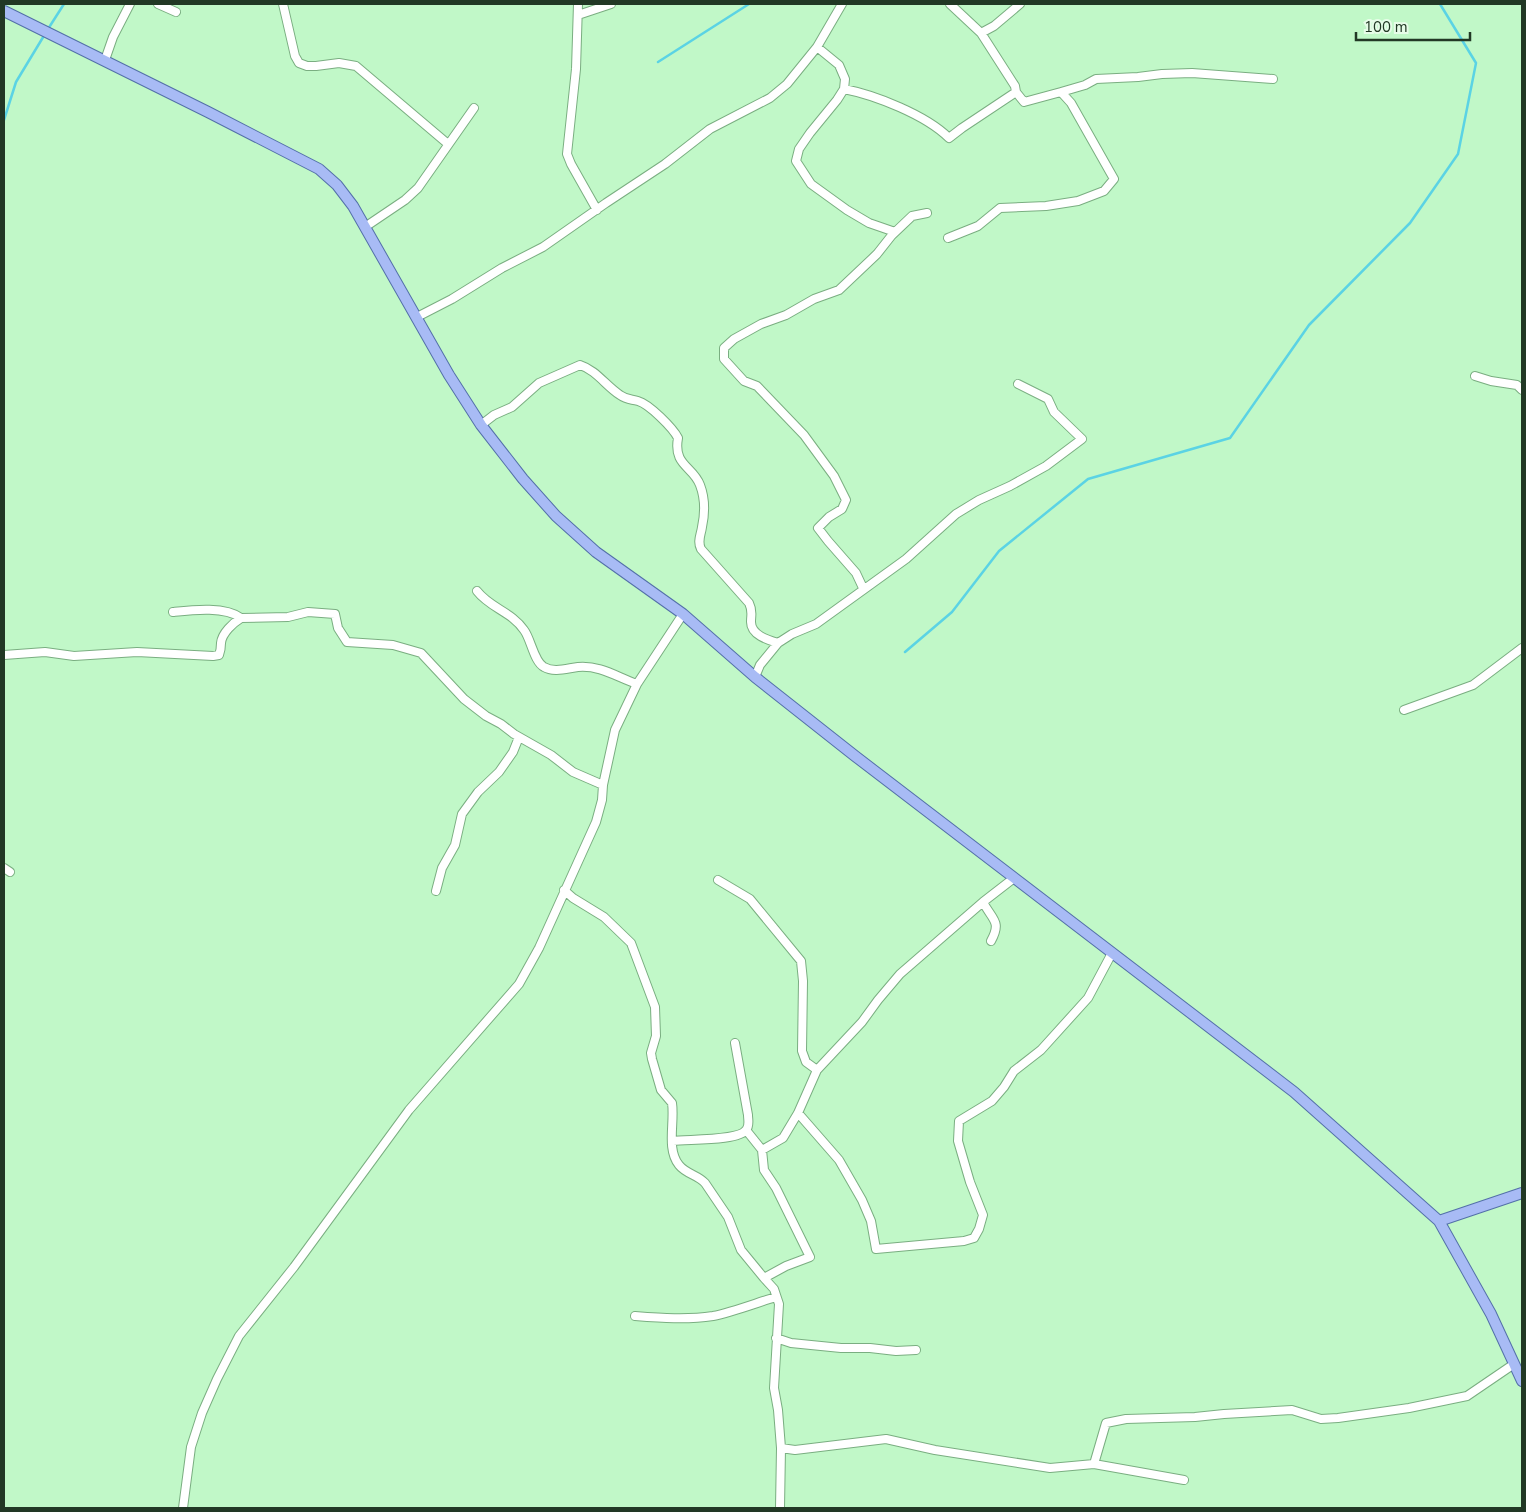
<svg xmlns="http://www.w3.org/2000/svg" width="1526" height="1512" font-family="'Nunito Sans',sans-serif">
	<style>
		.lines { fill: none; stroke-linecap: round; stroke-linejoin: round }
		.stream { stroke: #5bd3e4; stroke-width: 2.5 }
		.minor-casing { stroke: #7aae81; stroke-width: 10 }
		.major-casing { stroke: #5370a8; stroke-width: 12 }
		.minor { stroke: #fff; stroke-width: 8 }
		.major { stroke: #a8bbf5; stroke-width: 10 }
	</style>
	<rect width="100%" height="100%" fill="#c1f8c8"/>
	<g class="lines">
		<!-- stream -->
		<path class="stream" d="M48,29L64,4
			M658,62L749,4
			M4,120L16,82L45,34
			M905,652L952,612L999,551L1088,479L1230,438L1309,325L1410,223L1458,154L1476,63L1440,4"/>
		<defs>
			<path id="minor" d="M158,4L176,12
				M283,4L295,56L299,63L307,66H316L339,63L356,66L448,144
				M578,4L576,69L567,154L571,164L597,210
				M950,4L981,33L994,26L1020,4
				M578,15L611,4
				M817,47L839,65L845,79L844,89L837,100L810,133L799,149L796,161L811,184L847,210L869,223L895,232
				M105,60L113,37L130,4
				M844,89C875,95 926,115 949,138L962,128L1016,92L1015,86L981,33
				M1061,92L1085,85L1096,79L1138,77L1162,74L1192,73L1273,79
				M365,227L405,200L418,188L474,108
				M948,238L978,226L1000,208L1046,206L1078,201L1104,191L1114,179L1071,103L1061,92L1024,102L1016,92
				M417,317L452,299L502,268L543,247L606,203L665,164L710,129L770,98L787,84L817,47L842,4
				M1475,376L1491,381L1517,385L1522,390
				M481,425L494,415L512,407L539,383L580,365C596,370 606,386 620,395C627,400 631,399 638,401C649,404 673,428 678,438C673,466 693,466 700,485C705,498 705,513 702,527C701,535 697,541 701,549L749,603C753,611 751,614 751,622C751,635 768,640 778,643
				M863,588L856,573L828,541L818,528L829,517L842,509L846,500L834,476L804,435L757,386L744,381L724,359V348L734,339L761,324L786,315L814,299L839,290L877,254L892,235L912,216L927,213
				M477,591C490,608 512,612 524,630C531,639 534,662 544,667C554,673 568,668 578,667C600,665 617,677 637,684
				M173,612C192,610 225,606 241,618
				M4,655L45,652L74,656L137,652L213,656L219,655C221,650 221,648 221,643C222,633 233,623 241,618L288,617L308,612L335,614L338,628L347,642L393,645L421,653L464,699L486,716L501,724L514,734L551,755L573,772L603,785
				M755,677L760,665L778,643L792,634L816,624L906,559L956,514L979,500L1010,486L1046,466L1082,439L1054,412L1048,399L1018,384
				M1404,710L1473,685L1522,648
				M4,868L10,872
				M718,880L750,899L801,961L803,981L802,1051L806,1062L817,1070L862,1022L878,1000L900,974L983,902L1014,878
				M564,890L573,898L604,917L631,943L655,1007L656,1036L651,1053L652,1059L661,1090L672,1103C675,1122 666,1149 679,1165C686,1174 698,1175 705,1183L728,1217L741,1250L764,1278
				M436,891L442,868L455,845L462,814L478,792L499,772L513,752L519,737
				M983,902C992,920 1002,921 991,941
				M798,1113L839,1160L862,1200L871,1221L876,1249L964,1241L974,1238L979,1229L983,1215L970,1182L958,1141L959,1121L992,1101L1004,1087L1014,1071L1041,1050L1088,998L1112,953
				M746,1130L762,1150
				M673,1141C687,1139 739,1141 746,1130C750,1126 748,1120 748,1115L735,1043
				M635,1316C661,1318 687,1320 713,1316C733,1312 756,1303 776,1297
				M776,1338L791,1343L841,1348H870L896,1351L916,1350
				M781,1448L778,1410L774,1388L779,1304L774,1289L764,1278L786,1266L810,1257L776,1188L764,1170L762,1150L783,1138L798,1113L817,1070
				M1094,1464L1106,1423L1126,1419L1195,1417L1224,1414L1292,1410L1321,1419L1338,1418L1409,1408L1467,1396L1514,1364
				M183,1508L191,1447L202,1413L217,1379L239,1336L294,1267L409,1110L519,984L539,948L596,822L602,800L603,785L615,730L637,684L683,614
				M780,1508L781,1448L795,1450L886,1439L935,1450L1050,1468L1094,1464L1184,1480"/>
			<path id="major" d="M4,11L208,112L319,169L337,185L353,206L449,375L481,425L523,479L556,516L596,552L683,614L755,677L855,756L1294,1092L1439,1221L1491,1314L1522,1381
				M1439,1221L1522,1193"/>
		</defs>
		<!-- minor casing -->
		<use href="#minor" class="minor-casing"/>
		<!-- major casing -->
		<use href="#major" class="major-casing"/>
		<!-- minor -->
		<use href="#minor" class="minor"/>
		<!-- major -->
		<use href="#major" class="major"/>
	</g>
	<!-- border -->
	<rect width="1526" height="1512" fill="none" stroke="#223825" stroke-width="10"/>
	<!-- scale -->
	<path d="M1356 32v8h114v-8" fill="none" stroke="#223825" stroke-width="2.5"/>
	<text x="1364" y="32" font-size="15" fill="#223825" stroke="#e6fce8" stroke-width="4" paint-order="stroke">100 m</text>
</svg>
